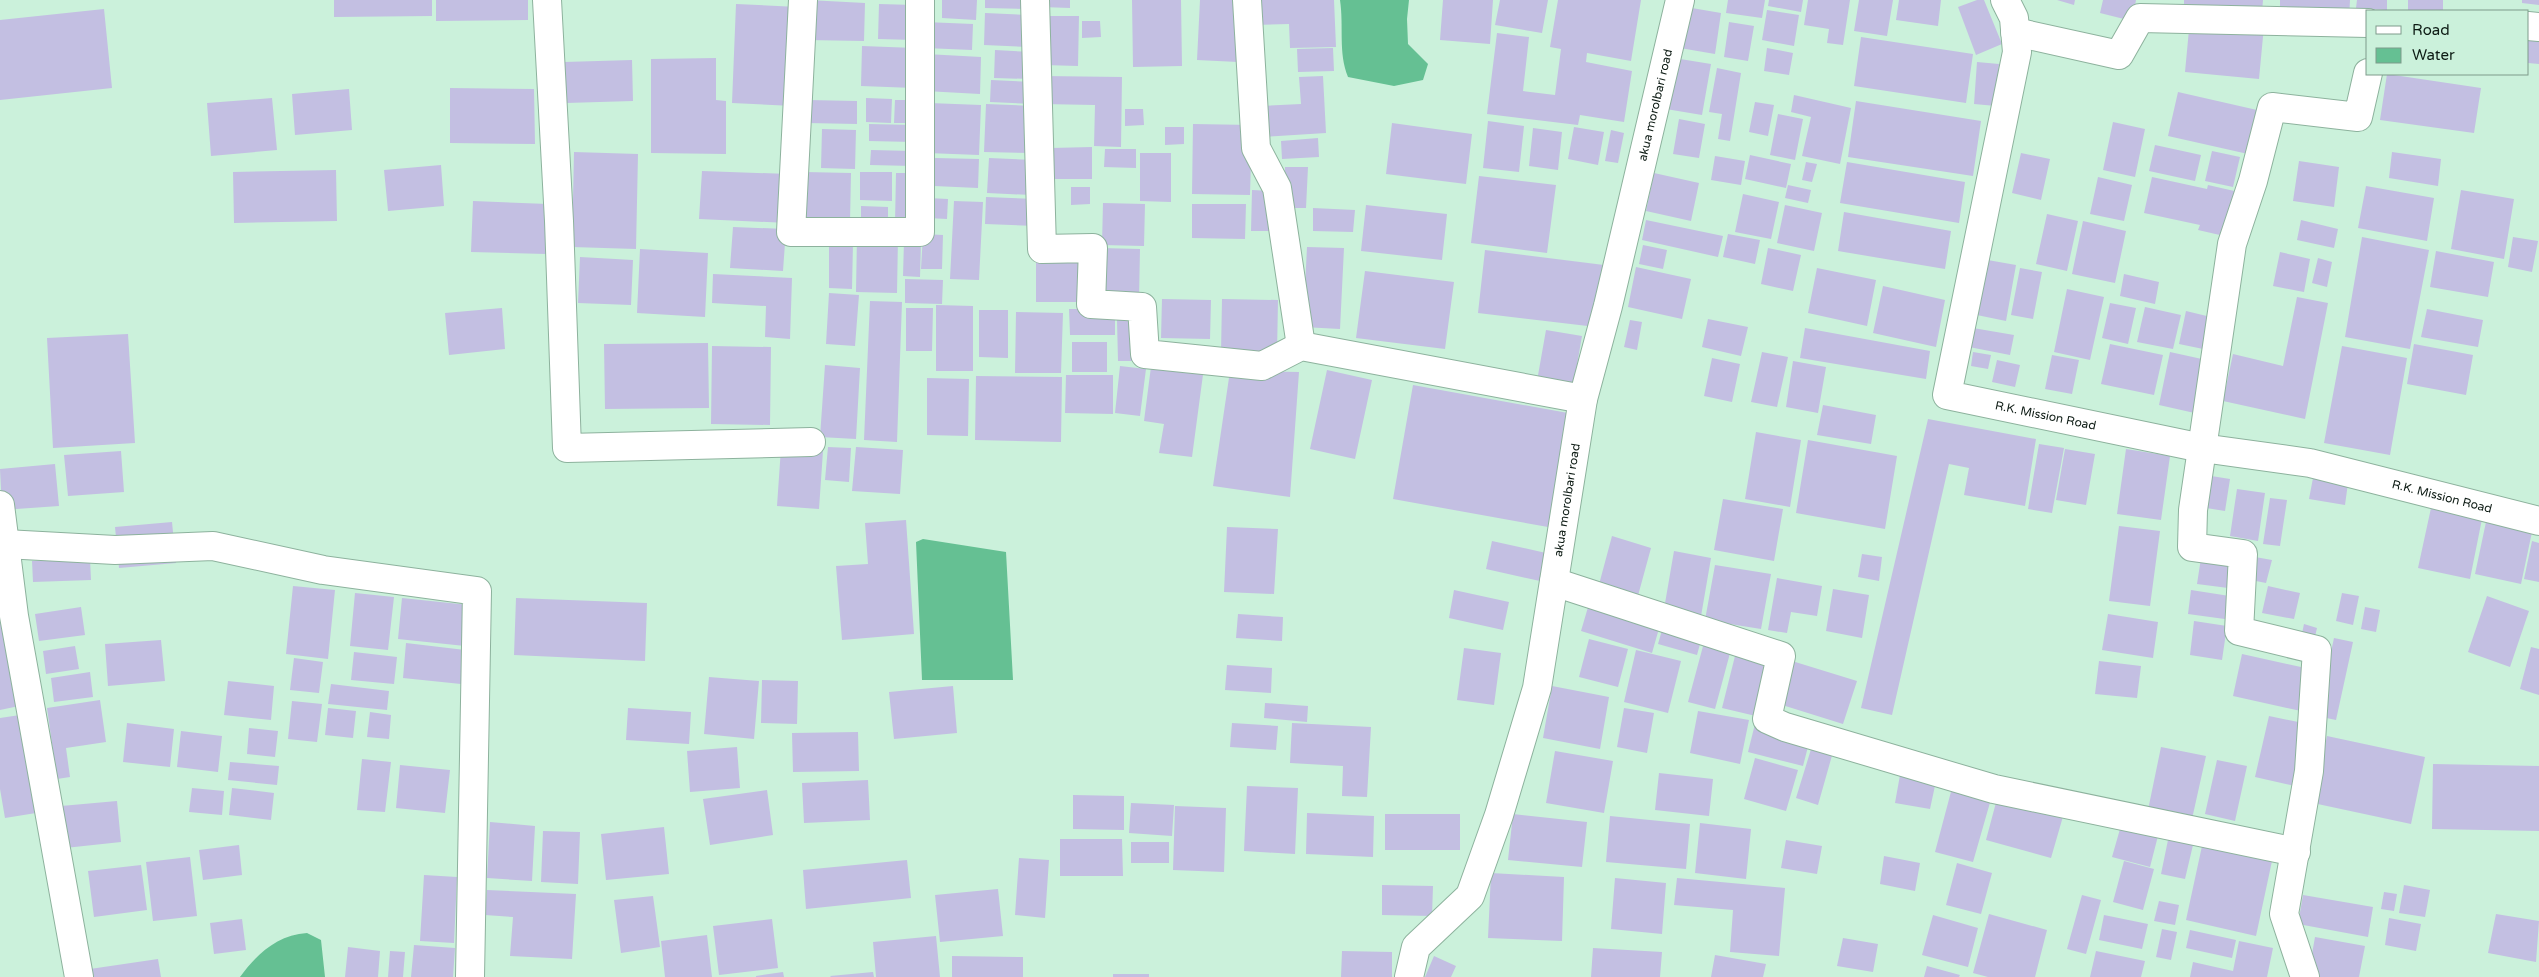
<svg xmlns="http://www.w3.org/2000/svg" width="2539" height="977" font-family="'Varela Round',sans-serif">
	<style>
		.water { fill: #65c093 }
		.building { fill: #c3bfe2 }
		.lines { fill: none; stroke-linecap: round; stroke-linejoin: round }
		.street-casing { stroke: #8db29d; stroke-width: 30 }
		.street { stroke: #fff; stroke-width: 28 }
		.labels { text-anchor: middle; stroke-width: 4; stroke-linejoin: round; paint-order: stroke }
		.street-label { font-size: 12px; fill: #0d1b14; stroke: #cbf1db }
	</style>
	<rect width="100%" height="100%" fill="#cbf1db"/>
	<!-- water -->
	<path class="water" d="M1340,0H1409L1407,19L1408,44L1428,64L1423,80L1394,86L1348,77C1338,52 1344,27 1340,0Z
		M923,539L1006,552L1013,680H922L916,542Z
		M307,933L321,940L325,977H240C257,954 277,935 307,933Z"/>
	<!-- building -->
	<path class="building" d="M334,0H432V16L334,17Z
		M436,0H528V20L436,21Z
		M808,0L865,3L864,41L807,40Z
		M942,0H977L976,20L942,18Z
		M985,0H1026V9L985,8Z
		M1042,0H1070V8L1042,7Z
		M1132,0H1181L1182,66L1133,67Z
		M1200,0H1241L1238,62L1197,60Z
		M1251,0H1334L1336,47L1290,48L1289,24L1252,25Z
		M1443,0H1493L1490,44L1440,40Z
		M1500,0H1548L1542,33L1495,25Z
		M1558,0H1641L1631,61L1587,53L1586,62L1632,71L1624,122L1580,115L1578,125L1487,114L1497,33L1529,37L1523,91L1555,95L1561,49L1550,47Z
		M1728,0H1765L1762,18L1726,13Z
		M1769,0H1803L1801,12L1768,6Z
		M1808,0H1850L1843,45L1827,43L1829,29L1804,25Z
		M1859,0H1893L1887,36L1854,31Z
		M1899,0H1941L1938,26L1896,20Z
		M1977,0H1984L2002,44L1976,55L1958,7Z
		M2057,0H2075L2074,5Z
		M2103,0H2136L2132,21L2100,13Z
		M2184,0H2263L2262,12L2184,5Z
		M2280,0H2350L2349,19L2280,15Z
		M2357,0H2387V10L2356,8Z
		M2408,0H2443V11H2408Z
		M2522,0H2539V5L2522,3Z
		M736,4L798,7L793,106L732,103Z
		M879,4L914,5V40L878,39Z
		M1686,7L1721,13L1715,54L1680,48Z
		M104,9L112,88L0,100V20Z
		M1767,10L1799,15L1794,46L1762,40Z
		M985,13L1030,15L1029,47L984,45Z
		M1045,16H1079L1078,66L1044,65Z
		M2190,19L2264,26L2259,79L2185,72Z
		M1082,21H1100L1101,37L1082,38Z
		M925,22L973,24L972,50L925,48Z
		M1729,22L1754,26L1748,61L1724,57Z
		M2528,35L2539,36V64L2528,63Z
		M1861,37L1973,54L1966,103L1854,86Z
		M862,46L915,48L914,88L861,86Z
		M1333,48L1334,71L1298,72L1297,49Z
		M1767,48L1793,53L1789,75L1764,71Z
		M995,50L1032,52L1031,79L994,78Z
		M926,54L981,57L980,94L925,91Z
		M716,58V100L726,101V154L651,153V59Z
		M1674,58L1711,64L1702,115L1666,109Z
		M632,60L633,101L566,103L564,62Z
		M1977,62L1999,64L1996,106L1974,104Z
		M1717,68L1741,73L1730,141L1718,139L1722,114L1709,112Z
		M2387,74L2481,88L2474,133L2380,120Z
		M1043,76L1122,77L1121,147L1094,146L1095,105L1042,104Z
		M1323,76L1326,133L1264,137L1262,106L1301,104L1299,77Z
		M991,80L1034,82L1033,104L990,102Z
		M450,88L534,89L535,144L450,143Z
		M349,89L352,130L295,135L292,94Z
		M2178,92L2257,110L2248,154L2168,136Z
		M1794,95L1851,108L1840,164L1802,156L1811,117L1791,112Z
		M272,98L277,150L211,156L207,103Z
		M866,98L892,99L891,123L866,122Z
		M808,100L857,101V124L807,123Z
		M895,100H916V123H894Z
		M1856,101L1981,121L1973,176L1848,157Z
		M1755,102L1774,105L1768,136L1749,132Z
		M929,103L981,105L979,155L927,153Z
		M986,104L1034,106L1033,153L984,152Z
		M1125,109H1143L1144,125L1125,126Z
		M1778,114L1803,119L1795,160L1770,155Z
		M1679,119L1705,124L1699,158L1673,154Z
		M1488,121L1524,126L1519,172L1483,168Z
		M2113,122L2145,129L2135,177L2103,170Z
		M1392,123L1472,134L1466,184L1386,174Z
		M869,124L913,125V142L869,141Z
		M1193,124L1252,125L1250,195L1192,194Z
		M1165,127H1184V144L1165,145Z
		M1574,127L1604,132L1598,165L1568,159Z
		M1533,128L1562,132L1558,170L1529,166Z
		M822,129L856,130L855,169L821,168Z
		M1611,130L1624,133L1618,163L1605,161Z
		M1318,138L1319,157L1282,159L1281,141Z
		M2155,145L2201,155L2195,181L2149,171Z
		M1092,147V179H1051V148Z
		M1105,149H1136V168L1104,167Z
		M871,150L913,151V166L870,165Z
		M2212,151L2240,157L2233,187L2205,181Z
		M574,152L638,154L636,249L572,247Z
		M2392,152L2441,159L2438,186L2389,178Z
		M1140,153H1171V202L1140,201Z
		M2021,153L2050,159L2041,200L2012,193Z
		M1750,155L1791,164L1786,188L1745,179Z
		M1715,156L1745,161L1741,185L1711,180Z
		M935,158L979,159L978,188L934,186Z
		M989,158L1034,160L1032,195L987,193Z
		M2299,161L2339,167L2334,207L2293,201Z
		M1806,162L1817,164L1812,182L1802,180Z
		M1847,162L1965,182L1959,223L1840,203Z
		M441,165L444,206L388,211L384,170Z
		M1285,167H1308L1306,208H1285Z
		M336,170L337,221L234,223L233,172Z
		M702,171L789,174L788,223L699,219Z
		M805,172L851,173L850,222L804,221Z
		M860,172H892V201L860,200Z
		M896,173H916L914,223H895Z
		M1654,173L1699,183L1691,221L1646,211Z
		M1479,176L1556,185L1547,253L1471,243Z
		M2098,177L2132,185L2124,221L2090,214Z
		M2152,177L2207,189L2208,185L2243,193L2233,238L2198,230L2200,225L2144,213Z
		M1788,185L1811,190L1808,203L1785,198Z
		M2366,186L2434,198L2427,241L2358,228Z
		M1071,187H1090V204L1071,205Z
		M1252,190L1274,191L1273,231H1251Z
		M2461,190L2514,199L2504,259L2451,249Z
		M1743,194L1779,202L1771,239L1735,232Z
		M986,197L1037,199L1036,226L985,224Z
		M928,198L948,199L947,219L927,218Z
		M473,201L548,204L546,254L471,252Z
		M954,201L983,202L979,280L950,279Z
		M1103,203L1145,204L1144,246L1102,245Z
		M1192,204H1246L1245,239L1192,238Z
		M1366,205L1447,214L1442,260L1361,251Z
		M1785,205L1822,213L1814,251L1777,243Z
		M861,206L888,207V227H861Z
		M1313,208L1355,210L1353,232L1313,231Z
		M1844,212L1951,231L1945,269L1838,251Z
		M2047,214L2078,221L2067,271L2036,264Z
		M1646,220L1723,236L1718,257L1642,240Z
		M2301,220L2338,229L2334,248L2297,240Z
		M2083,221L2126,231L2115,283L2072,274Z
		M733,227L786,229L783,271L730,268Z
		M923,234L943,235L942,269H921Z
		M1728,234L1760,240L1755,264L1723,257Z
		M857,236L898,237L897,293L856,292Z
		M2362,237L2429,250L2410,349L2345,337Z
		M2513,237L2538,241L2532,272L2508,267Z
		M904,241L921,242L920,277L903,276Z
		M829,242L853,243L852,289L829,288Z
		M1643,245L1667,250L1663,269L1639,264Z
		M1307,247L1344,248L1340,329L1303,327Z
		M1101,248L1140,249L1139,300H1101Z
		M1768,248L1801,255L1793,291L1761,284Z
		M640,249L708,253L705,317L637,313Z
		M1485,250L1604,265L1596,327L1478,313Z
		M2436,251L2494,262L2488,297L2430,287Z
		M2280,252L2310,259L2304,292L2273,286Z
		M580,257L633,260L631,305L578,303Z
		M1083,257L1084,302H1036V258Z
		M2318,258L2332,262L2327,287L2312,283Z
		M1982,259L2016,265L2006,321L1972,314Z
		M1636,267L1691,279L1682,319L1628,307Z
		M1817,268L1876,280L1867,326L1808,313Z
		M2020,268L2042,272L2033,319L2011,315Z
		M1365,271L1454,282L1445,349L1356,338Z
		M713,274L792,278L790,339L765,337L766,306L712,303Z
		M2124,274L2159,282L2155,304L2120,296Z
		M905,279L943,280L942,304L905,303Z
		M1883,286L1945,300L1936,347L1873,333Z
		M2067,289L2104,297L2090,360L2054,352Z
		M829,293L859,295L855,346L826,344Z
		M2297,297L2328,303L2305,419L2223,401L2233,354L2283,366Z
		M1162,299L1211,300L1210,339L1161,338Z
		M1222,299L1278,300L1277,354L1221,353Z
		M870,301L902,302L897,442L864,440Z
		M2110,303L2136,308L2128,344L2102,338Z
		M936,305L973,306V371H936Z
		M2145,307L2181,315L2173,349L2137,342Z
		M502,308L505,349L449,355L445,313Z
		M906,308H933L932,351H906Z
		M1069,309H1115V335H1070Z
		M2427,309L2483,320L2478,347L2421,337Z
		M979,310H1008V358L979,357Z
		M2186,311L2215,318L2208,350L2179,344Z
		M1016,312L1063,313L1061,373H1015Z
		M1708,319L1748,327L1741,356L1702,347Z
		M1117,320H1137L1138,361H1118Z
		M1630,320L1642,322L1637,350L1624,347Z
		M1805,328L1930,351L1926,379L1800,358Z
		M1973,328L2014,335L2010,355L1969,347Z
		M1546,330L1582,336L1573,388L1537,381Z
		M128,334L135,443L53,448L47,338Z
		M1072,342H1107V372H1072Z
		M708,343L709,408L605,409L604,344Z
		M2110,344L2163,355L2154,395L2101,384Z
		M2414,344L2473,355L2466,395L2407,384Z
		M712,346L771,347L770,425L711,424Z
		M2342,346L2407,358L2390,455L2324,443Z
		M1762,352L1788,357L1777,407L1751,402Z
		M1973,352L1991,355L1988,369L1971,366Z
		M2170,352L2211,361L2199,414L2159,405Z
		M2052,355L2079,360L2072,394L2045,389Z
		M1712,358L1740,364L1732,402L1704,396Z
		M1152,359L1204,367L1192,457L1159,453L1164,424L1144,421Z
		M1997,360L2020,365L2015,387L1992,382Z
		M1793,361L1826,367L1818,413L1786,407Z
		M825,365L860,368L856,439L820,437Z
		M1120,366L1146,369L1140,416L1115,413Z
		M1327,370L1372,380L1355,459L1310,449Z
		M1230,371L1299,372L1290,497L1213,486Z
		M1066,375H1113V414L1065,413Z
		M976,376L1062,377L1061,442L975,440Z
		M927,378L969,379L968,436L927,435Z
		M1413,385L1568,413L1548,527L1393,499Z
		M1823,405L1876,415L1871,444L1817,435Z
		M1928,419L2036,439L2025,506L1964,495L1969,468L1949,464L1892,715L1861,708Z
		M1756,432L1801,440L1790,507L1745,499Z
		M1808,440L1897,456L1885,529L1796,513Z
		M2039,444L2064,448L2052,513L2028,509Z
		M828,447L851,448L849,482L825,480Z
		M856,447L903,450L900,494L852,491Z
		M781,448L823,451L819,509L777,506Z
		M2065,449L2095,454L2086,505L2056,500Z
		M2126,449L2170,456L2161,520L2117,514Z
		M121,451L124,492L68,496L64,455Z
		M55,464L59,506L2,510L0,469Z
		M2205,475L2230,479L2225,511L2200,507Z
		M2313,478L2348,483L2345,505L2309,499Z
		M2237,489L2265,493L2258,541L2230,536Z
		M2270,498L2287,500L2280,546L2263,544Z
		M1723,499L1783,509L1774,561L1714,550Z
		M2431,508L2482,519L2470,579L2418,568Z
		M906,520L914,634L842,640L836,566L868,564L865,523Z
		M172,522L176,563L119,568L115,527Z
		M2486,522L2532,532L2521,584L2475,574Z
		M2119,526L2160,531L2150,606L2109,601Z
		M1227,527L1278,529L1274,594L1224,592Z
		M1612,536L1651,548L1636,603L1597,592Z
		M1492,541L1546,553L1540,581L1486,569Z
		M2532,541L2539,543V582L2524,579Z
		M1674,551L1711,558L1700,622L1663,615Z
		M1862,554L1882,557L1879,581L1858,577Z
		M2255,557L2272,560L2266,583L2251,580Z
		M2201,558L2239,563L2236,589L2197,584Z
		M90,559L91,580L33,582L32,561Z
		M1715,565L1771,574L1761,629L1705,620Z
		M1777,578L1822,586L1817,616L1791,612L1787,633L1768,630Z
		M293,586L335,590L328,659L286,654Z
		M2268,586L2300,593L2294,619L2262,613Z
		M1833,589L1869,595L1862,638L1826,631Z
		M1454,590L1509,602L1503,630L1449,618Z
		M2191,590L2236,597L2232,620L2188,614Z
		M355,593L394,597L388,650L350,646Z
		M2342,593L2359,596L2353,625L2336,621Z
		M2487,596L2529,611L2510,667L2468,652Z
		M1591,597L1662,618L1652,653L1581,631Z
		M402,598L469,605L465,646L398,639Z
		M516,598L647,603L645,661L514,655Z
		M81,607L85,635L39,641L35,614Z
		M2365,607L2380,610L2376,632L2361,629Z
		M1238,614L1283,617L1282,641L1236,638Z
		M2108,614L2158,622L2153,658L2102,650Z
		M0,621L19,706L0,710Z
		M2194,621L2227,626L2222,660L2190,655Z
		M1664,623L1703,633L1697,655L1658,644Z
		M2304,624L2317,628L2314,641L2301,638Z
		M1706,635L1733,642L1715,709L1688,702Z
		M2334,638L2353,642L2336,720L2317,716Z
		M1589,639L1628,649L1618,687L1579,677Z
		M161,640L165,681L108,686L105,644Z
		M406,643L465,650L461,684L403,678Z
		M75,646L79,669L46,674L43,651Z
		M2531,647L2539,649V695L2520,689Z
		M1464,648L1501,653L1494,705L1457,700Z
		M1737,648L1775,656L1760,717L1722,708Z
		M1636,650L1681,661L1668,713L1624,702Z
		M354,652L397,657L394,684L351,680Z
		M2242,654L2310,669L2301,711L2233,696Z
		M294,658L323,662L319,693L290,690Z
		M1792,661L1857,681L1843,724L1779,704Z
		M2099,661L2141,666L2137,698L2095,694Z
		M1227,665L1272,668L1271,693L1225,690Z
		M90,672L93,697L54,702L51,678Z
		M709,677L759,681L754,739L704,734Z
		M762,680L798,681L797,724L761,723Z
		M228,681L274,686L271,720L224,715Z
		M331,684L389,691L387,710L328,704Z
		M953,686L957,733L894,739L889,692Z
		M1552,686L1609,697L1600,749L1543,738Z
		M100,700L106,742L66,748L70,777L57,779L47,708Z
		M292,701L322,704L317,742L288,739Z
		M1265,703L1308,706L1307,722L1264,718Z
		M328,708L356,711L353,738L325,735Z
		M628,708L691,712L689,744L626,740Z
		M1624,708L1654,713L1647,753L1617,747Z
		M1698,711L1749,720L1740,764L1690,753Z
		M370,712L391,715L389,739L367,737Z
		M20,715L36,813L5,818L0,789V718Z
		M2269,716L2308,724L2295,786L2255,777Z
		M127,723L174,729L170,767L123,762Z
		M1232,723L1278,726L1276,750L1230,747Z
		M1292,723L1371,727L1367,797L1342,796L1343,766L1290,763Z
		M1755,724L1810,739L1803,766L1748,752Z
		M249,728L278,731L275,757L247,754Z
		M181,731L222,736L218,772L177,767Z
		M858,732L859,771L793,772L792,733Z
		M2327,736L2425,757L2411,824L2313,803Z
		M1812,746L1833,752L1818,805L1796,798Z
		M737,747L740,788L690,792L687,751Z
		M2161,747L2206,756L2192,819L2148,810Z
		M1555,751L1613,761L1604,813L1546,803Z
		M1755,758L1798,770L1786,811L1744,799Z
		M362,759L391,762L385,812L357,810Z
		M2217,760L2247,766L2235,821L2205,814Z
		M230,762L279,766L277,785L228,780Z
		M2433,764L2539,766V831L2432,829Z
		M400,765L450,770L445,813L396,808Z
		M1659,773L1713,779L1709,816L1655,810Z
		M1900,775L1936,781L1930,809L1895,803Z
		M868,780L870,820L804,823L802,783Z
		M1247,786L1298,788L1295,854L1244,851Z
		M192,788L224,791L222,815L189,812Z
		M232,788L274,793L271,820L229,815Z
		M1952,788L1991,799L1973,862L1935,852Z
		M767,790L773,835L710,845L703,799Z
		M1073,795L1124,796V830L1073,829Z
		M1998,795L2064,813L2051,858L1986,840Z
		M117,801L121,842L65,848L61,806Z
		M1131,803L1174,805L1172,836L1129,833Z
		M1175,806L1226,808L1224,872L1173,870Z
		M1307,813L1374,816L1373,857L1306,854Z
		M1385,814H1460V850H1385Z
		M1513,814L1587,822L1582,867L1508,860Z
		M1610,816L1690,824L1686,869L1606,862Z
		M490,822L535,826L532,881L487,878Z
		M2122,822L2159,832L2150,867L2112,857Z
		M1700,823L1751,829L1746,879L1695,873Z
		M664,827L669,874L606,880L601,834Z
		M543,831L580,832L578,884L541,882Z
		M1060,839H1122L1123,876H1060Z
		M1786,840L1822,846L1817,874L1781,868Z
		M2168,840L2193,845L2185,879L2161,874Z
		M1131,842H1169V863H1131Z
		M239,845L242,875L203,880L199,850Z
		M2202,846L2272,861L2256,936L2186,920Z
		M1884,856L1920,863L1915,891L1880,884Z
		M190,857L197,916L153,921L146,862Z
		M1019,858L1049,860L1045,918L1015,915Z
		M907,860L911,898L806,909L803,870Z
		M2124,861L2154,869L2143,910L2113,902Z
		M1957,863L1992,873L1981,914L1946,905Z
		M141,865L147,910L94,917L88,871Z
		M1491,873L1564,877L1562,941L1488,938Z
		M424,875L457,877L454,943L420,941Z
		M1615,878L1666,883L1662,934L1611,929Z
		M1677,878L1785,888L1779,956L1730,952L1733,910L1674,905Z
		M1382,885L1433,886L1432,916L1382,915Z
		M2404,885L2430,890L2425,917L2399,913Z
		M998,889L1003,936L940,942L935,895Z
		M487,890L576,894L572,959L510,956L513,917L485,915Z
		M2384,892L2397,894L2394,911L2381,909Z
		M2082,895L2101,900L2086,954L2067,949Z
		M2303,895L2373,907L2368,937L2298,924Z
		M653,896L660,947L621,953L614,900Z
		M2159,901L2179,905L2175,925L2154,921Z
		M1989,914L2047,930L2035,977H1988L1973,973Z
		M2496,914L2539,921L2536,962L2488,953Z
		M1933,915L1978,928L1968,967L1922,955Z
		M2104,915L2148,924L2142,949L2099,940Z
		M2389,918L2421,924L2416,951L2385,945Z
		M242,919L246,950L214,954L210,923Z
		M772,919L778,968L719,975L713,926Z
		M2162,929L2177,932L2171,960L2156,957Z
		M2190,930L2236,940L2232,958L2186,948Z
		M707,935L712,977H665L661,941Z
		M936,936L940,977H876L873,942Z
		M2315,937L2365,946L2359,977H2308Z
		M1843,938L1878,944L1873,972L1837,966Z
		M2239,941L2273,948L2267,977H2190L2193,962L2233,971Z
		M414,945L455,948L453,977H411Z
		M348,947L380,951L378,977H345Z
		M1593,948L1662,952L1660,977H1591Z
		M390,951L405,952L403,977H388Z
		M1342,951L1392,952V977H1341Z
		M2096,951L2145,961L2141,977H2090Z
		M1715,955L1766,964L1763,977H1711Z
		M952,956L1023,957V977H952Z
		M1434,956L1456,966L1451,977H1425Z
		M158,959L161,977H91L90,969Z
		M1927,966L1960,975L1959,977H1924Z
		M783,972L784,977H756V976Z
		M873,972L874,977H831L830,976Z
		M1113,974H1149V977H1113Z"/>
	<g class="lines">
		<defs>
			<g id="street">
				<path d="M547,0L559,221L567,448L811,442"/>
				<path d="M803,0L791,232H920V0"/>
				<path d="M1035,0L1042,249L1093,248L1091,304L1142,307L1145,354L1262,366L1301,346L1583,399"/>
				<path d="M1247,0L1256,148L1277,188L1301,346"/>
				<path id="s1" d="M2005,0L2014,18L2017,52L1947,395L2202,448L2310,463L2539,521"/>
				<path d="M2528,26L2539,27"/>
				<path d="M2015,32L2119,55L2140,18L2368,23"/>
				<path d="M0,505L14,616L79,977"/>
				<path d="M5,544L115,550L213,546L323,570L477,591L470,977"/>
				<path d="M1554,582L1781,656L1767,719L1785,727L1994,789L2296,852"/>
				<path id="s2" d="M1409,977L1416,947L1470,896L1499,815L1537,688L1583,399L1608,306L1680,0"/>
				<path d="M2305,977L2284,914L2309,771L2317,650L2239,631L2243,554L2192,547L2193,510L2232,244L2253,181L2272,107L2358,117L2368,73"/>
			</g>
		</defs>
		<!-- street casing -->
		<use href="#street" class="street-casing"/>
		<!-- street -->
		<use href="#street" class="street"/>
	</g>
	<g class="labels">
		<!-- street labels -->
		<g class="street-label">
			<text dy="4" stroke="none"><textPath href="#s2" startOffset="919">akua morolbari road</textPath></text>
			<text dy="4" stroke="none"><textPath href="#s1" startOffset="505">R.K. Mission Road</textPath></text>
			<text dy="4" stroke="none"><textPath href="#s1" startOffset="910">R.K. Mission Road</textPath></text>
			<text dy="4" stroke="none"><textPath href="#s2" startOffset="514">akua morolbari road</textPath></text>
		</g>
	</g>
	<!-- legend -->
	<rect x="2366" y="10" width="162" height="65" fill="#cbf1db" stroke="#7f9b8b"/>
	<rect x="2376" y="26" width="25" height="8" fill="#ffffff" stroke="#7f9b8b"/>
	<text x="2412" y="35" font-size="15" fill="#0d1b14">Road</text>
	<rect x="2376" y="48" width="25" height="15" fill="#65c093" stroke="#7f9b8b"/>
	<text x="2412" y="60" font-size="15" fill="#0d1b14">Water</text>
</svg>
